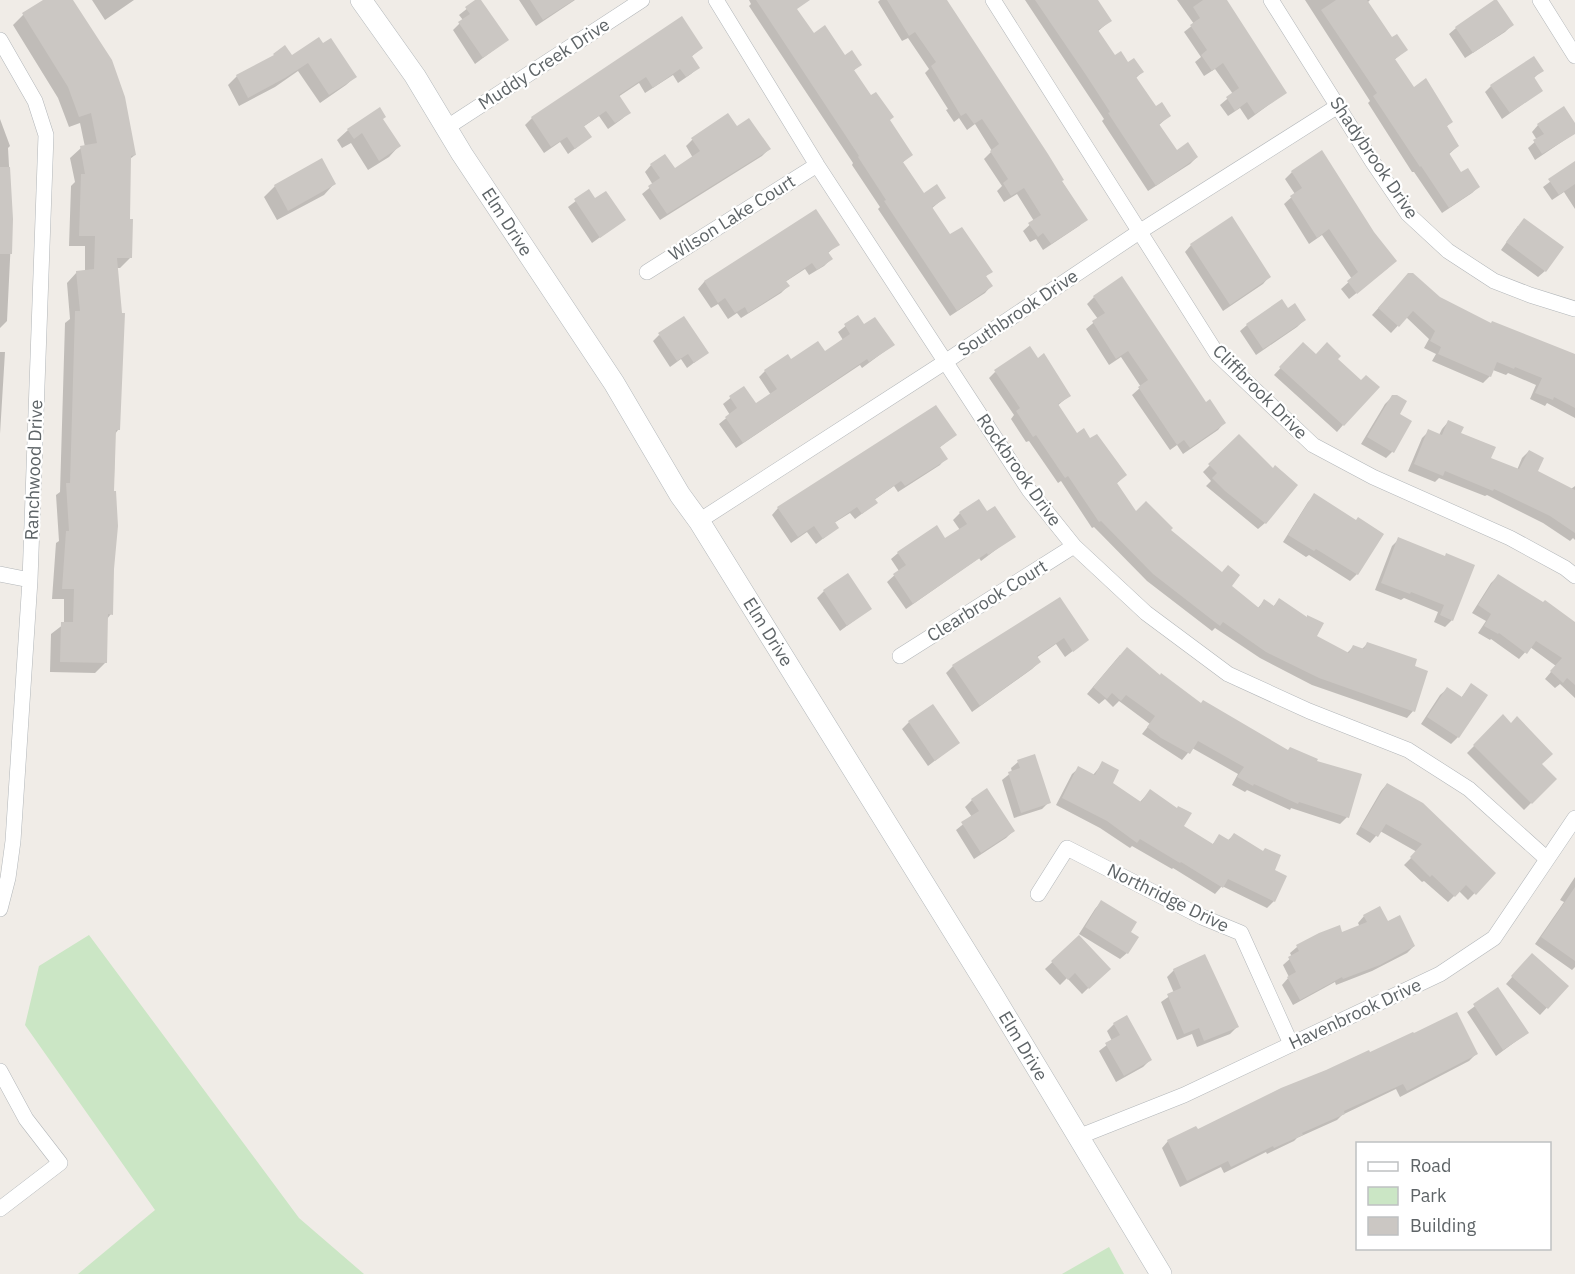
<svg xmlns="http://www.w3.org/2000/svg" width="1575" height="1274" font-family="'IBM Plex Sans',sans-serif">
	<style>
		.green { fill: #cbe6c5 }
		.shadow { fill: #0003 }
		.building { fill: #cbc7c3 }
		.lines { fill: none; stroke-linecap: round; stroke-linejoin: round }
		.street-casing { stroke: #b2b6b9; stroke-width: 16 }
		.secondary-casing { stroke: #b3b8bb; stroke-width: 22 }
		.street { stroke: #fff; stroke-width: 15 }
		.secondary { stroke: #fff; stroke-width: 21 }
		.labels { text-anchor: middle; stroke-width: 4.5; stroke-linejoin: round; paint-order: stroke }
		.street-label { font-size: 18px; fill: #5e6467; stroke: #fff }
	</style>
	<rect width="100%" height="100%" fill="#f0ece7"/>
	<!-- green -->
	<path class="green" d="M89,935L299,1218L364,1274H78L155,1210L25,1025L39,966Z
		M1109,1247L1124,1274H1062Z"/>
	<!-- shadow -->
	<path class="shadow" d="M45,0H71L135,155L130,159L128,220L131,257L120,268H117L118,430L115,434L111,614L107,619L106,662L95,673L50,672L51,634L64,624V599H52L56,543L59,541L56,495L60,492L65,323L70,319L67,283L77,272H85V246H69L71,186L75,182L70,158L81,148L85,147L80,123L69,127L58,98L13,25L23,15Z
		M92,0H134L105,20Z
		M478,0L507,40L475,64L453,30L463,20L459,15Z
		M519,0H575L536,26Z
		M749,0H799L796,10L813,35L860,65L853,71L911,155L902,163L924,195L944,198L931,209L950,236L991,271L985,277L991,286L985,293L950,316L878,209L880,207L852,165L853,163L749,6L751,4Z
		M880,0H945L1086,219L1079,226L1043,250L1036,239L1030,242L1023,231L1034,221L1017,194L1004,202L997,191L1002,186L984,159L992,151L975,124L967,130L959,118L954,122L946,110L948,109L925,73L929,69L908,38L902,41L878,2Z
		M1025,0H1089L1110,21L1097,32L1115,57L1142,72L1135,79L1155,108L1169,116L1159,125L1176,152L1197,157L1190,164L1148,191L1102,121L1104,119Z
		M1177,0H1225L1285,93L1248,120L1240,108L1228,116L1220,105L1233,94L1215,69L1204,76L1195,62L1201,57L1184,32L1194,24Z
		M1305,0H1370L1367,3L1391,39L1406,50L1394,60L1414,89L1451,122L1446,127L1458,146L1448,155L1461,174L1478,187L1472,193L1442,213L1414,172H1412L1368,103L1370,101Z
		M681,18L701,48L691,57L698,67L691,74L678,83L673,75L645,93L639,83L618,97L629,112L622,119L608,129L599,116L583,127L590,137L568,154L560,142L544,153L525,125L532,118Z
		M1512,25L1505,32L1465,58L1449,34L1456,28Z
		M323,45L355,77L346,85L320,103L298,71L275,87L239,106L228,85L237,76L270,59L285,47L292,57Z
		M1542,70L1533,79L1541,91L1502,119L1485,92L1491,86Z
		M379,109L382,119L399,146L389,157L368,170L351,143L342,148L337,140L348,130Z
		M0,119L10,146L8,148L12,219L7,321L0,328Z
		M1538,125L1575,126V133L1535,160L1528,148L1537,140L1532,132Z
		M737,128L769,149L762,156L660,220L642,194L653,185L645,172L651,165L675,170L693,158L686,146L692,140Z
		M1575,163V209L1564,192L1552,200L1543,187Z
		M1292,172L1388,268L1349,299L1341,289L1352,279L1322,235L1309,244L1284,204L1295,194L1285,179Z
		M334,184L324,195L277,220L264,197L275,186Z
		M589,191L595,200L624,220L592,243L568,207Z
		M815,211L838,244L827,254L831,259L824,266L809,275L805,269L785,282L788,286L781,293L741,318L737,313L728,319L718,304L711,308L698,289L704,282Z
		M1518,226L1545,271L1538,277L1501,250Z
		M1191,245L1269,277L1263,284L1223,311L1185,252Z
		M1402,282L1491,325L1575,355V418L1547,403L1545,406L1530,399L1536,385L1508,373L1506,375L1493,370L1490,376L1483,383L1432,361L1436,354L1424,348L1429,339L1406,317L1391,333L1372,315Z
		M1094,297L1224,423L1218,430L1183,454L1177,445L1170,450L1132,395L1141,387L1121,357L1109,365L1086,329L1098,319L1087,304Z
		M1287,310L1304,320L1297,327L1256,355L1240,331L1247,325Z
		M857,317L864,326L893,345L862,368L860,365L736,448L719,424L730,415L723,404L743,388L755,405L771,395L759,377L765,371L791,361L825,353L843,340L838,332Z
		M659,335L707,353L687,368L681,359L670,367L653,341Z
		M1303,344L1316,356L1336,359L1343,425L1337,432L1274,375Z
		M0,352H5L0,434Z
		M995,372L1069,396L1057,406L1077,435L1090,440L1125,475L1116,484L1136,514L1169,530L1229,586L1257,609L1264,601L1273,607L1279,600L1315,636L1347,653L1353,647L1361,650L1368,643L1413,667V711L1407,718L1312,685L1260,658L1215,628L1212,631L1147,581L1094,527L1092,528L1061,481L1058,483L1029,441L1026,442L1011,419L1014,415L989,378Z
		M1392,397L1398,415L1392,452L1386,458L1361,444L1385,404Z
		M1448,422L1489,459L1517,470L1522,458L1529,451L1536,471L1571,489L1575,486V540L1573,538L1570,541L1543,523L1487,495L1485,496L1439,478L1435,482L1408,471L1422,438L1429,431L1439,435L1442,429Z
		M955,435L939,448L946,458L940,465L898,492L894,486L874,500L876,503L855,519L850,513L834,523L837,528L816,544L807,532L791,543L772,515L778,508Z
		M1239,436L1272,470L1265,523L1258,529L1206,486L1211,481L1203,472Z
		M1315,495L1357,574L1350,581L1309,555L1306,557L1283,542L1308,502Z
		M960,513H987L1014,536L981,561L979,558L906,609L887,582L899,571L891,559L898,553L945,540L960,530L953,520Z
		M1399,539L1445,557L1452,620L1445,627L1434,622L1438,612L1404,598L1401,600L1375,590L1392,546Z
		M1498,576L1575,625V698L1560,684L1555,688L1545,679L1556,666L1530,647L1519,659L1491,639L1490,640L1478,633L1486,621L1472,613L1491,583Z
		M824,591L871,608L840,631L817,598Z
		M1059,599L1087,640L1065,657L1056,644L1036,658L1039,662L1032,669L972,712L946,673L953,666Z
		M1120,655L1160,676L1347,817L1340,824L1291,808L1290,810L1247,790L1245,792L1232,785L1238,774L1192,748L1182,760L1142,734L1150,724L1119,701L1113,707L1105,699L1099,704L1087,694Z
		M1471,685L1458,737L1451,744L1421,724L1440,695L1447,689L1461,698Z
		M1503,717L1540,764L1555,779L1524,810L1467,753Z
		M909,722L958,743L928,766L902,729Z
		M1018,762L1049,802L1042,809L1014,818L1002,780L1012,772L1011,768Z
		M1103,763L1111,783L1139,803L1150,791L1182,827L1212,845L1220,836L1227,841L1234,835L1262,853L1273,870L1274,901L1267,908L1222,886L1215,894L1173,868L1172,869L1132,846L1130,848L1100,828L1056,805L1072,774L1079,768L1093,775Z
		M1387,784L1494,873L1468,900L1459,891L1448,902L1424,881L1422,882L1404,865L1417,852L1380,831L1370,843L1356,834L1381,791Z
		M972,800L1013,831L1006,838L974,859L956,830L972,817L965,807Z
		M1575,877V967L1572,970L1535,944L1564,902L1560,900Z
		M1101,902L1129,933L1127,953L1120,959L1079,934L1095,909Z
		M1364,916L1388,923L1414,946L1407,953L1372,971L1336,985L1335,982L1293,1005L1282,985L1289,977L1283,965L1292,957L1290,953L1297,947L1319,934L1342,933L1360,927L1358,923Z
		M1079,937L1108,969L1082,994L1067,978L1060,985L1045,969Z
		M1526,961L1567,986L1540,1015L1506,984Z
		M1174,970L1237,1027L1230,1034L1197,1047L1192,1034L1177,1040L1161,1002L1174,993L1167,977Z
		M1498,989L1527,1033L1496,1056L1467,1012Z
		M1114,1024L1150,1060L1143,1067L1116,1082L1099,1051L1112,1041L1107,1031Z
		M1476,1054L1469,1061L1400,1097L1396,1089L1342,1115L1337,1120L1297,1138L1294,1141L1267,1154L1266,1152L1224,1173L1221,1167L1180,1187L1162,1148L1168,1141L1197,1131Z"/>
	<!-- building -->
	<path class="building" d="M43,0H73L112,60L125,97L136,155L131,156L130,219H133L132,258H117L122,313H125L120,430H116L114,491H116L118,526L114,569L113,615L108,614L107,663L60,662L61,622H73L74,589H62L66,531H69L66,483H70L75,311H80L76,271L94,269L95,236H79L81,174H85L80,146L97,143L91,113L79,117L68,87L22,13Z
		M475,0H481L509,40L483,58L458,22L470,14L465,7Z
		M530,0H574L543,20Z
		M756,0H810L797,9L814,33L825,25L845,55L852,50L862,65L854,70L871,95L876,92L894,117L890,120L913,155L903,162L924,193L937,184L946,198L932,207L950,234L962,227L993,272L986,276L993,286L957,311L884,201L886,200L858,157L859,156Z
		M887,0H947L1048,154L1064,180L1062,181L1088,220L1051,244L1043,233L1038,237L1028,223L1041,215L1024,188L1011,196L1003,183L1008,179L990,151L999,144L982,119L974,124L966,113L961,116L931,66L936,62L915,32L909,36Z
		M1035,0H1098L1112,21L1098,30L1115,55L1121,51L1128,62L1134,58L1144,72L1136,77L1156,106L1162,102L1171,116L1159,124L1177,150L1188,142L1198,157L1156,186L1108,113L1110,112L1086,75Z
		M1203,0H1227L1287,93L1255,114L1247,102L1235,111L1226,97L1239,88L1223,63L1212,71L1201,55L1207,50L1190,25L1200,18L1193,7Z
		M1336,0H1367L1392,37L1397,34L1408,50L1395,59L1414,87L1426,78L1453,122L1447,126L1459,146L1449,153L1461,172L1468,168L1480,187L1449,208L1421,166L1420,167L1373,96L1377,93L1321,10Z
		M1494,0H1497L1514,25L1473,53L1455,27Z
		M682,16L703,48L692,56L700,68L686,77L680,69L653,88L646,77L619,95L631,113L615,123L606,111L584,126L592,137L575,149L567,137L551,147L531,117Z
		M319,37L323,43L331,38L357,77L329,95L308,63L285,78L248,98L236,75L274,55L273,54L285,45L292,55Z
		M1534,56L1544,71L1534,77L1543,91L1510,113L1490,85Z
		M1564,106L1575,123V134L1542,154L1533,140L1544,134L1537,124Z
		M380,107L386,117L383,119L401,146L379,161L362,133L354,139L347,129Z
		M728,113L737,126L749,118L771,149L667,214L648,186L660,178L650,164L665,154L675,168L700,151L691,138Z
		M1322,150L1374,232L1397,261L1357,294L1347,281L1358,272L1329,229L1317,238L1290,196L1302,188L1291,171Z
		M322,158L336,184L288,211L274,185Z
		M1575,161V184L1559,195L1548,179Z
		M0,167H10L13,219L12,254H0Z
		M589,189L595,198L606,191L626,220L600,238L574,199Z
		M816,209L840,245L828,252L833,259L817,270L812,263L786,281L790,286L748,313L745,307L735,313L725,298L718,303L704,281Z
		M1232,216L1271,277L1230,305L1190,244Z
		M1524,218L1564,247L1546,272L1506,242Z
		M1408,273H1413L1440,297L1491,323L1492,321L1575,354V408L1554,397L1553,400L1535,393L1542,378L1515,367L1514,369L1497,362L1491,377L1438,354L1441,347L1430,341L1435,331L1413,311L1399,327L1378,308Z
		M1122,276L1206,402L1210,399L1226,423L1190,448L1184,440L1177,445L1138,387L1148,380L1128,351L1116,359L1092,321L1105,313L1093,296Z
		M1282,299L1288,308L1295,303L1306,320L1263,349L1246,324Z
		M858,315L864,324L875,317L895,345L869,362L867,359L743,443L725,417L737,408L729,396L744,386L756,403L777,389L764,370L788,354L791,359L818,341L825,351L850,334L844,324Z
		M684,316L709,353L694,363L688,354L677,361L658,333Z
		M1303,342L1316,354L1327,342L1341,356L1338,359L1361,380L1366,375L1380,387L1344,426L1279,367Z
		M1030,346L1038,358L1044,353L1071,396L1058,404L1077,433L1084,428L1090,438L1097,434L1127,475L1117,483L1136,511L1146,501L1173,528L1171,530L1222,572L1228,565L1240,575L1232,586L1259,608L1264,599L1274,606L1279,598L1307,617V615L1324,623L1317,636L1349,653L1353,645L1364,649L1367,642L1417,659L1415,666L1428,671L1415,712L1319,678L1266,652L1223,622L1220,626L1153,574L1101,521L1099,522L1068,476L1065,478L1036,435L1033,437L1016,411L1020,408L994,370Z
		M1392,395H1397L1407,401L1400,414L1412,421L1394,453L1367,437Z
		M936,405L957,435L940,447L948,459L905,486L901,481L875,499L878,503L862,514L857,507L835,522L839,528L823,539L814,526L798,537L777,507Z
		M1448,420L1464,427L1461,433L1496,447L1491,458L1519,469L1529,450L1544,458L1538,471L1575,490V533L1550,516L1494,489L1493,491L1445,471L1443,476L1414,464L1428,429L1442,435Z
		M1239,434L1273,468L1275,465L1298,485L1266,524L1225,491L1212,478L1217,473L1208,464Z
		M1314,493L1356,520L1358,517L1384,534L1358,575L1316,549L1314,551L1288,535Z
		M979,499L987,511L995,506L1016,537L988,555L987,553L913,604L893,574L906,565L897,552L937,525L945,538L967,524L959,512Z
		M1398,537L1445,556L1446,553L1475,565L1453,621L1440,615L1444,605L1411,592L1410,594L1381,583Z
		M848,573L872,609L847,626L823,590Z
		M1498,574L1543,602L1545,600L1575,622V685L1567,678L1563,683L1550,671L1562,658L1536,641L1527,654L1499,633L1498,634L1484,626L1491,614L1478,605Z
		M1060,597L1089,640L1073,652L1064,638L1037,656L1041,662L980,706L952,665Z
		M1127,647L1160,675L1161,673L1201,703L1203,700L1288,750L1290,747L1318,759L1317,761L1362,774L1349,818L1299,802L1298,804L1254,784L1253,786L1237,777L1244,767L1198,741L1190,754L1161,738L1147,727L1155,716L1126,695L1121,701L1112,693L1107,699L1093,687Z
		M1471,683L1488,695L1459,738L1427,717L1447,687L1462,697Z
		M933,704L960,743L935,761L908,721Z
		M1503,714L1511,723L1517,716L1553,754L1542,764L1557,779L1532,804L1473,745Z
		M1035,754L1051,803L1021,813L1008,772L1020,768L1017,760Z
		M1102,761L1119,770L1113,783L1141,802L1150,789L1177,808L1178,806L1192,813L1184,826L1213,844L1219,834L1229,840L1234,833L1263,851L1265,848L1281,855L1275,870L1287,876L1275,902L1228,879L1223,888L1181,862L1180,863L1140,839L1137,843L1107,821L1062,798L1078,766L1095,775Z
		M1387,783L1423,803L1496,873L1476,895L1466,885L1455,897L1432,875L1430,877L1410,857L1422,844L1386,824L1378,837L1361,827Z
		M987,788L1015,831L981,853L961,822L979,811L971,799Z
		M1575,887V961L1541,937Z
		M1101,900L1137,922L1131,932L1139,937L1128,954L1085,927Z
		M1380,906L1388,921L1400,915L1415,946L1380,965L1343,979L1342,977L1300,1000L1287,977L1296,972L1288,957L1299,951L1296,945L1319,933L1340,925L1342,932L1367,922L1363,915Z
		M1079,935L1111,969L1089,989L1075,973L1068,980L1051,961Z
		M1532,953L1569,986L1548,1009L1511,976Z
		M1205,954L1239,1027L1204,1041L1199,1028L1184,1034L1167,994L1181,988L1173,969Z
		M1498,987L1529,1033L1503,1050L1473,1004Z
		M1457,1012L1478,1054L1407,1091L1403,1084L1344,1111L1345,1114L1302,1133L1303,1135L1274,1148L1273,1146L1231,1167L1228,1161L1187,1181L1167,1140L1196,1126L1198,1129L1281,1088L1326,1070L1369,1050L1370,1052L1413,1032L1414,1033Z
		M1127,1015L1152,1060L1124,1076L1105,1043L1120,1035L1113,1023Z"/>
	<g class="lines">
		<defs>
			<path id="street" d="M716,0L817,165L1029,490L1074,546L1146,613L1228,674L1309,711L1408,750L1469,789L1547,859
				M993,0L1217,354L1313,445L1373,477L1510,538L1565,568L1575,576
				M1271,0L1372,161L1408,214L1448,251L1494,281L1530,295L1575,309
				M1540,0L1575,56
				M0,40L35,101L46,135L30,580L13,841L8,878L0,909
				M446,128L642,0
				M647,272L817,165
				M699,521L945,362L1139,232L1338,106
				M0,574L30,580
				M900,656L1074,546
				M1038,894L1067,848L1202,917L1241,933L1291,1044
				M0,1071L26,1119L60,1163L0,1209
				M1078,1137L1184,1095L1440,974L1494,938L1575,818"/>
			<path id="secondary" d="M361,0L415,76L462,154L614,383L680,495L699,521L993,995L1161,1274"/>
		</defs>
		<!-- street casing -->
		<use href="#street" class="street-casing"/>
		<!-- secondary casing -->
		<use href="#secondary" class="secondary-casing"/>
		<!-- street -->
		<use href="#street" class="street"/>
		<!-- secondary -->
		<use href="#secondary" class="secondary"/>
	</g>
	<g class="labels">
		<!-- street labels -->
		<g class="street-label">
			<text transform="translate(544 64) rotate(-33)" y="6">Muddy Creek Drive</text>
			<text transform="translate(1374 158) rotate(56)" y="6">Shadybrook Drive</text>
			<text transform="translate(732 218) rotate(-32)" y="6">Wilson Lake Court</text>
			<text transform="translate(507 222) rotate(57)" y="6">Elm Drive</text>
			<text transform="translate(1018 313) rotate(-34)" y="6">Southbrook Drive</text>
			<text transform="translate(1260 392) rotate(45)" y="6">Cliffbrook Drive</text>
			<text transform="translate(34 470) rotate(-88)" y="6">Ranchwood Drive</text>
			<text transform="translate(1019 470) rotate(55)" y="6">Rockbrook Drive</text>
			<text transform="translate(987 601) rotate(-32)" y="6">Clearbrook Court</text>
			<text transform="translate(768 632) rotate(58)" y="6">Elm Drive</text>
			<text transform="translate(1168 898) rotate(26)" y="6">Northridge Drive</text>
			<text transform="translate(1355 1014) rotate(-25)" y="6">Havenbrook Drive</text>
			<text transform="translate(1023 1046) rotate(59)" y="6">Elm Drive</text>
		</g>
	</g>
	<!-- legend -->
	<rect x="1356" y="1142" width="195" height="108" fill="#ffffff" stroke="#bfc1c2" stroke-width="1.5"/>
	<rect x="1368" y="1162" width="30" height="9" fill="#ffffff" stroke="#bfc1c2" stroke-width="1.5"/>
	<text x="1410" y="1172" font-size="18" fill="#5e6467">Road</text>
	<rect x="1368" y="1187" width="30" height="18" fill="#cbe6c5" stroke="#bfc1c2" stroke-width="1.5"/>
	<text x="1410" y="1202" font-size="18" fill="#5e6467">Park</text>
	<rect x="1368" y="1217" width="30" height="18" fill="#cbc7c3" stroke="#bfc1c2" stroke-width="1.5"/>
	<text x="1410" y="1232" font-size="18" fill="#5e6467">Building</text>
</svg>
